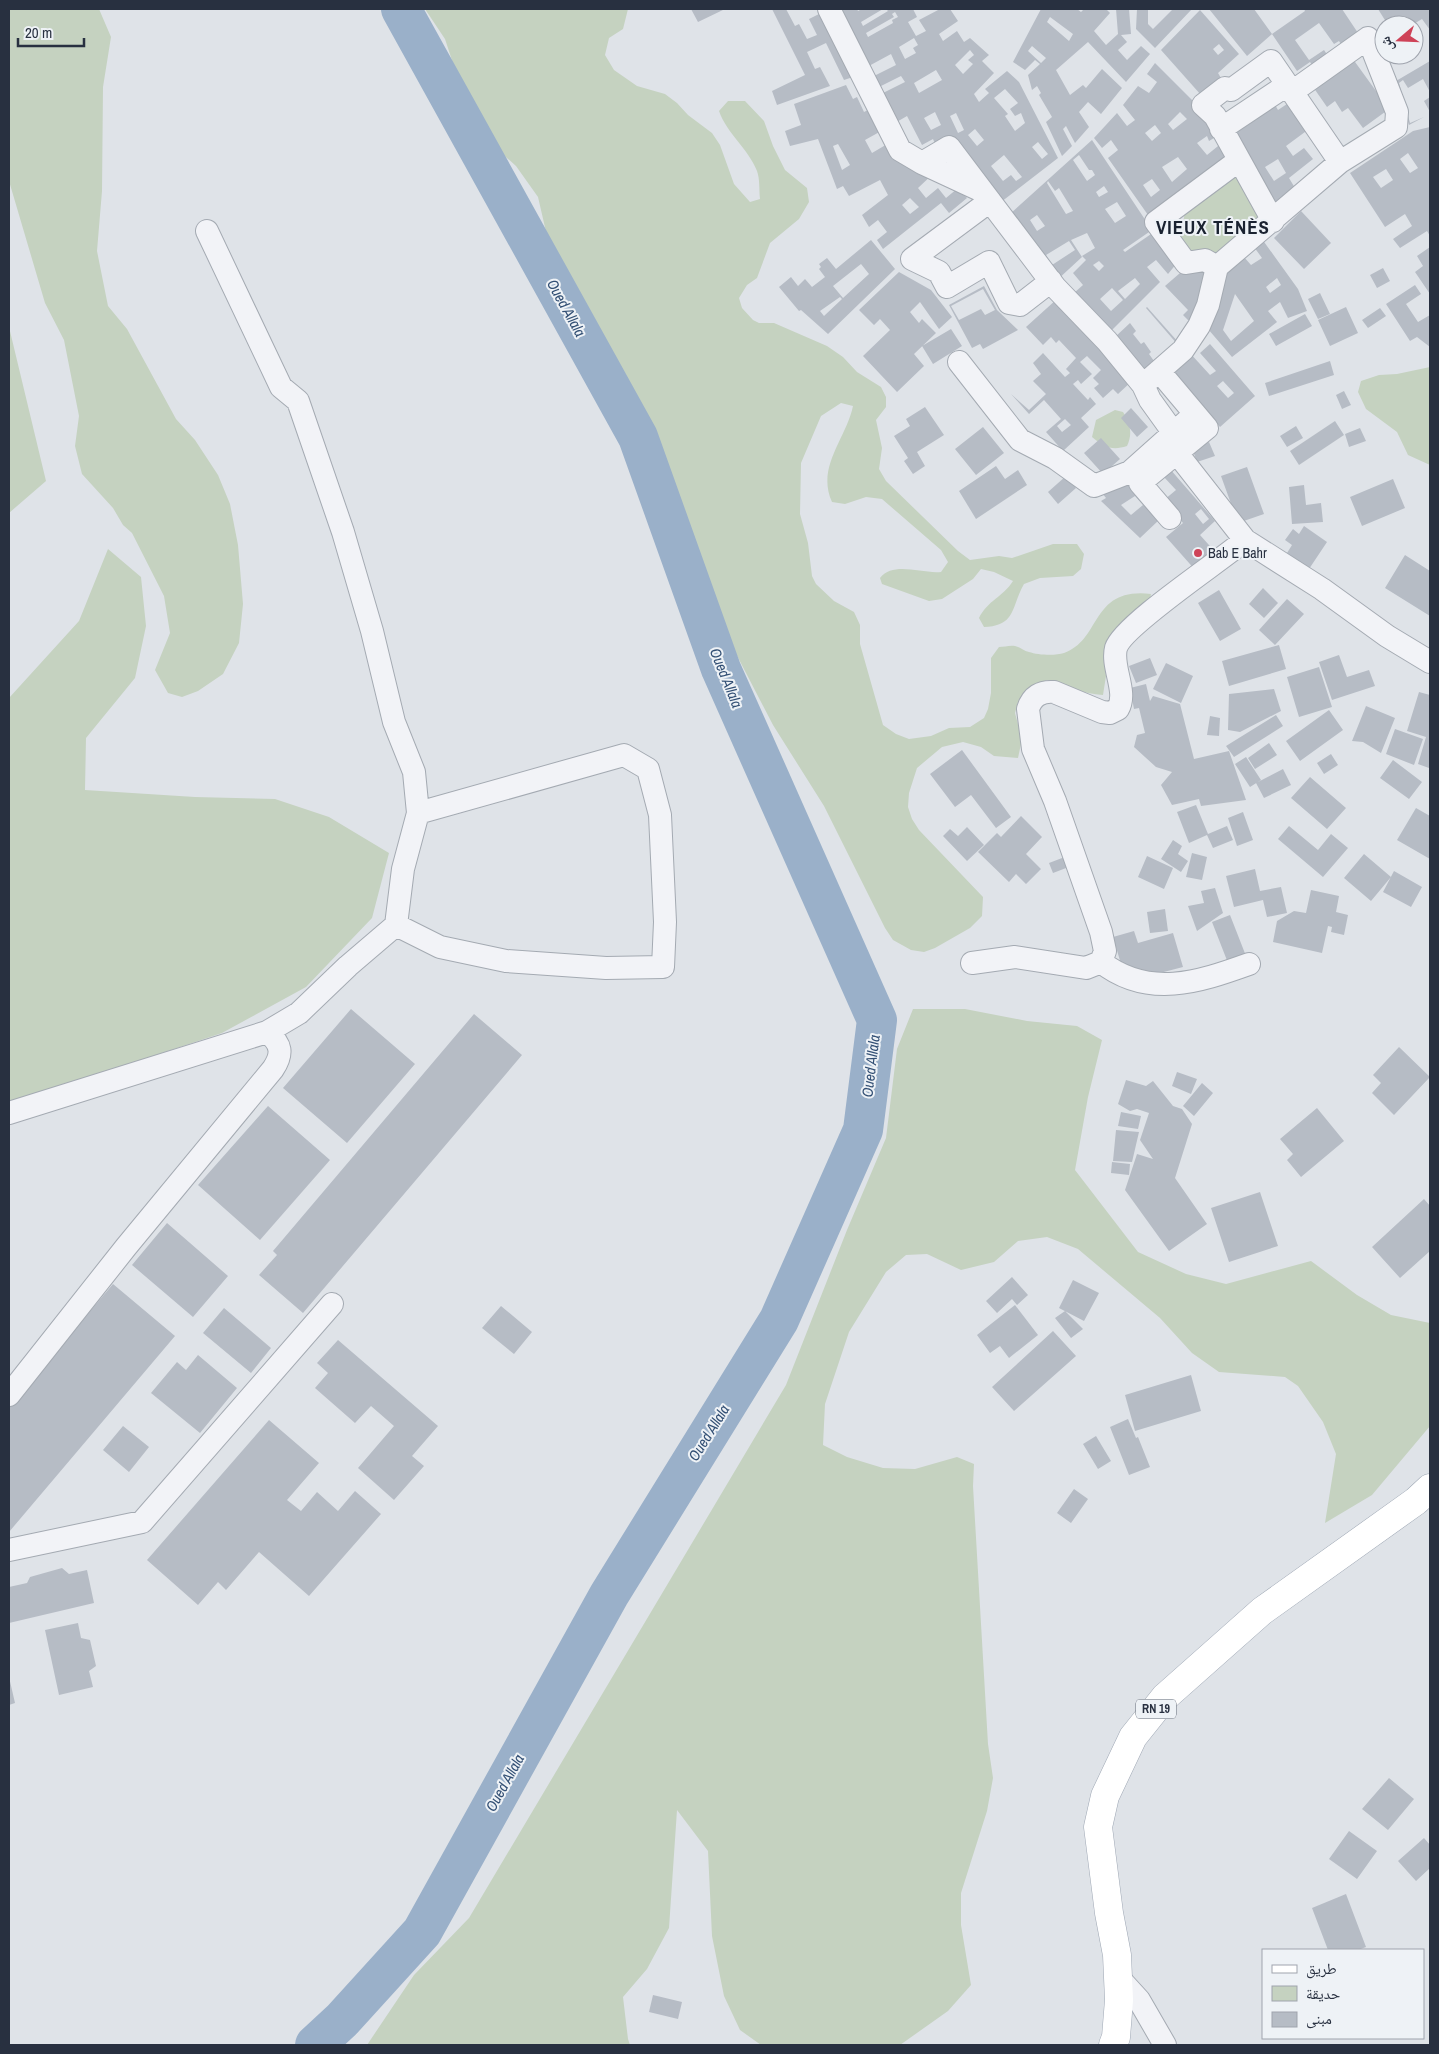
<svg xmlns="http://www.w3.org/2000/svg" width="1439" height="2054" font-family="'Archivo Narrow','Noto Naskh Arabic',sans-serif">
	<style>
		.green { fill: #c5d2c0 }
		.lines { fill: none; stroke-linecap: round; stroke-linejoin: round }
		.river { stroke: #9ab0c9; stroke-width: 40 }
		.building { fill: #b6bcc5; fill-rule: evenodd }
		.minor-casing { stroke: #a4aab2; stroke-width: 24 }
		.primary-casing { stroke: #9ea7b4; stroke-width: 29 }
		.minor { stroke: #f2f3f7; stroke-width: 22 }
		.primary { stroke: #fff; stroke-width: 28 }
		.poi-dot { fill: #ce4358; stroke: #eef2f6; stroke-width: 2 }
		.labels { text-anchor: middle; stroke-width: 4; stroke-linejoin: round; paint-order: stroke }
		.shield { fill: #eef2f6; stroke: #636a77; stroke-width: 1 }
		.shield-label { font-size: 12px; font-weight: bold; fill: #283040 }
		.poi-label { font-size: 14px; fill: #283040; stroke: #eef2f6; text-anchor: start }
		.water-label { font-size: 15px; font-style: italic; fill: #324f74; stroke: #eef2f6 }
		.district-label { font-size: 19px; font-weight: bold; letter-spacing: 1px; fill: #1a2230; stroke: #eef2f6 }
	</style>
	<rect width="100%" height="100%" fill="#dfe3e8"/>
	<!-- green -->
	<path class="green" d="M9,9H99L111,37L103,87L102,191L97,251L108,306L127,329L176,419L195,440L218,475L230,504L238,545L243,604L239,643L223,674L198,691L182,697L168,693L155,670L170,633L164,596L132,533L123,525L113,508L82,474L75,446L79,416L64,340L45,303L9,181Z
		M425,9H628L623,29L609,38L605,55L614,70L637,86L665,94L677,103L688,115L712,133L720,145L734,184L750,202L760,199C759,190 760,179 757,171C748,148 727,134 719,111L728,101H745L764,121L773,146L785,170L807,188L809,202L799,219L770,243L757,278L747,285L739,298L742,308L753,320L759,323H774L827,346L843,357L857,372L881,387L886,397V407L876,420L882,448L879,469L886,481L958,551L970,560L999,556L1012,558L1053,544H1077L1084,554L1081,569L1073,576L1040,578L1024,584C1011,607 1016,626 984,627L979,618C988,600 1003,597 1013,581L994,572L981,569L973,579L942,599L929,601L882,584L880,578C894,561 921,574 941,572L948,562L941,550L882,499L866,497L845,504L832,502C816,467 846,439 853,406L841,403L821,416L801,463L800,514L808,543L812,576L816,584L834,601L854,612L860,625V644L883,725L896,734L909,739L931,736L949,728L970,727L984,718L988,709L991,693V658L999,647C1004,647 1010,645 1015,646C1020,647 1024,651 1029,652C1038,655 1055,656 1064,653C1102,640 1090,587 1151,594L1149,603L1110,643L1104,661L1106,676L1103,695C1083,694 1066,686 1047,680L1032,688L1018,702L1015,713L1022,739L1018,758L994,756L981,747L963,742L942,747L917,768L909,793L908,807L912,819L919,830L983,897L982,916L970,928L935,948L924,952L911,950L893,940L885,928L824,806L773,725L731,644L698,567L670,479L608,351L554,253L547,236L538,197L516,166L479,133L468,109L445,39Z
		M1236,169L1264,219L1226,252L1194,256L1180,240L1186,206Z
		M9,327L46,481L9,513Z
		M1430,367V465L1408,455L1397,432L1366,409L1358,392L1361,381L1379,375L1397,374Z
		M1115,410L1123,412C1130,422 1133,434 1127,446C1112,451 1104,447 1092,437L1096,420Z
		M108,549L141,577L146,626L135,678L86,738L85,790L195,797L275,799L329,817L389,853L372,918L306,987L222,1033L9,1104V698L79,621Z
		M913,1009H965L1027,1021L1077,1026L1102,1040L1088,1097L1075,1170L1138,1252L1186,1274L1226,1284L1311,1261L1357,1295L1391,1315L1430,1323V1426L1372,1495L1325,1523L1336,1454L1323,1422L1298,1386L1285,1377L1219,1372L1192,1353L1160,1318L1078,1249L1047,1237L1018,1241L994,1262L961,1270L927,1254L906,1255L886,1272L849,1332L825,1404L823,1445L847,1457L883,1468L915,1469L957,1457L974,1464L973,1486L988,1744L993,1778L987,1811L961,1893V1925L971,1985L948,2011L900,2045H761L740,2030L724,1996L712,1936L708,1851L677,1810L669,1928L647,1969L623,1997L628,2039L630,2045H367L414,1975L469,1918L786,1385L847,1230L886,1138L897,1049Z"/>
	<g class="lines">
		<!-- river -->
		<path class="river" d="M315,2045L342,2020L422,1932L609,1595L779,1320L863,1130L877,1020L721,669L638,437L401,9"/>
	</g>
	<!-- building -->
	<path class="building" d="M691,9H725L698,22Z
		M772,9H786L795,26L799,24L807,39L817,35L809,19L823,12L856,76L844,80L826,43L807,52L815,69L820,67L830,86L777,105L772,91L805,75Z
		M837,9H857L858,11L862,9H883L861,22L863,26L888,11L886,9H913L917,17L908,22L916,36L926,31L919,20L940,9H950L958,21L939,34L943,41L957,31L964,42L970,38L989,55L982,61L994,73L974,94L979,102L989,93L985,89L1007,71L1019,82L1058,158L1001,202L936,146L933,139L922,145L907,116L895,123L881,94L905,82L901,76L877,88L872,77L896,65L891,54L867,67ZM895,12L898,17L892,20L893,23L868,37L866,33L894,17L892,14ZM914,38L918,45L913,48L916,53L905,59L899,47ZM970,50L974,55L968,60L973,64L963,74L955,65ZM936,70L942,80L919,93L914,83ZM1005,89L1018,103L1010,109L1015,116L1021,113L1025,123L1015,131L1005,116L1008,114L994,98ZM935,112L941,125L931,130L924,118ZM956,113L964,130L958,133L950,116ZM975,129L984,140L977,146L968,135ZM1038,142L1048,154L1042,159L1032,147ZM1004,155L1022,177L1016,181L1011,175L1003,181L991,166Z
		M1041,9H1077L1081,12L1084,9H1106L1110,13L1094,31L1106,45L1118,34L1116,9H1129L1131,34L1121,35L1127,42L1118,50L1127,60L1141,46L1150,54L1126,82L1088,42L1056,70L1070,95L1083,85L1086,88L1102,69L1122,88L1101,114L1088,102L1079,112L1089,127L1075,143L1066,126L1063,129L1072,146L1062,156L1046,122L1052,117L1039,95L1041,93L1037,86L1032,90L1028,75L1040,64L1035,60L1025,70L1013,62ZM1050,17L1073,34L1069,41L1047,22ZM1032,46L1046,58L1041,63L1028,51Z
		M1137,9H1148V24L1153,29L1173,9H1192L1155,48L1136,29Z
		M1209,9H1254L1272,34L1247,56Z
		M1304,9H1342L1362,39L1342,46L1339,41L1334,44L1319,23L1295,40L1309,60L1324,50L1330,59L1315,69L1310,62L1297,71L1272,34L1305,11Z
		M1378,9H1430V30L1422,19L1412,25H1388Z
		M1200,10L1239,54L1218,73L1221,78L1201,95L1161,50ZM1219,44L1224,50L1218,55L1213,49Z
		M1350,55L1389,109L1363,128L1348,108L1342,112L1335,101L1327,107L1311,84Z
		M1430,61V92L1423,79L1408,88L1403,80L1399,83L1410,123L1424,117L1409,125L1396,81Z
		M1155,63L1211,119L1219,135L1209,141L1207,136L1197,143L1207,155L1223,142L1230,155L1148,215L1108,158L1118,150L1111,140L1102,148L1094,138L1117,113L1127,126L1135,120L1123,105L1138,86L1149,93L1157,82L1147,74ZM1180,112L1187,119L1173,130L1168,124ZM1155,125L1161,133L1152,141L1145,133ZM1178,157L1187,169L1172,182L1162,167ZM1152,179L1160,190L1151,197L1143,185Z
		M846,85L853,99L857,97L864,112L872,108L883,130L865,140L872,153L889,143L934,173L918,188L926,198L938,188L946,198L958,188L967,198L949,213L941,203L883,249L877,240L887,232L878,220L869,227L862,215L888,195L880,180L849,196L843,186L837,189L818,139L790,146L785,131L801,125L794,104ZM838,144L850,165L842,170L833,146ZM910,198L919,207L910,214L902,205Z
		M1430,97V112L1424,101Z
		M1290,102L1309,129L1286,146L1293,156L1304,148L1313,159L1289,178L1295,188L1271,207L1227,132L1274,103L1278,110ZM1278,159L1286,173L1274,181L1265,167Z
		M1430,127V236L1427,231L1400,248L1393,239L1412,226L1405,214L1385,227L1350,173L1413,131ZM1408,153L1418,168L1410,173L1400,159ZM1386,169L1393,180L1381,188L1373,177Z
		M1092,140L1152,230L1123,250L1125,252L1154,232L1177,263L1168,274L1156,260L1147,267L1160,282L1111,331L1074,293L1083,285L1073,273L1086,260L1082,256L1095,248L1087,233L1071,240L1082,257L1056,281L1010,214ZM1079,155L1089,170H1092L1095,175L1087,181L1073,160ZM1048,181L1055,191L1059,188L1073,211L1066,214L1047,183ZM1104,186L1108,192L1099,197L1096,192ZM1117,202L1126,216L1115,223L1105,209ZM1037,215L1045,226L1037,231L1030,220ZM1069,241L1075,250L1052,265L1046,255ZM1099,261L1104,266L1099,271L1093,265ZM1135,278L1140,284L1125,299L1118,291ZM1112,288L1123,300L1111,311L1100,299Z
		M1301,211L1331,243L1304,269L1274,238Z
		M1262,239L1298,289L1307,311L1288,318L1280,302L1268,311L1277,322L1232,357L1208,329L1222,279L1244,257L1251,265L1262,258L1254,247ZM1277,278L1281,285L1270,293L1266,287ZM1235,294L1254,321L1231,341L1223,330Z
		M871,240L895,269L828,334L801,310L799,311L779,287L791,277L798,286L805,279L812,287L825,277L819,269L821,267L819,264L827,258L836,269ZM861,264L869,274L843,298L833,286ZM840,297L842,299L824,316L820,311Z
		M1430,247V294L1415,272L1423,266L1417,256Z
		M1203,265L1211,273L1190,322L1183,315L1188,310L1165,286L1180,273Z
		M1383,268L1390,281L1377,288L1370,275Z
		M899,272L931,290L952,317L939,329L920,302L910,312L919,323L922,319L936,333L914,354L924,366L897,392L863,356L890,330L880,319L874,325L859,310Z
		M1415,285L1421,294L1406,304L1418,322L1430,315V347L1417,337L1410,341L1386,304Z
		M984,286L997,310L1018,330L983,349L980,344L972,348L949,305ZM983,289L995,310L985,315L981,309L959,320L951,306Z
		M1320,293L1330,314L1318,319L1308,299Z
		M1057,299L1132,381L1118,394L1113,389L1103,398L1094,388L1099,384L1093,378L1101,370L1087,356L1080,362L1092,374L1081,384L1078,380L1073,384L1088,400L1090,397L1096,404L1081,418L1089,427L1063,451L1046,432L1061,419L1044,400L1029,414L1011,394L1029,410L1046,394L1033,381L1041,374L1033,363L1043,353L1065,377L1070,373L1066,369L1076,358L1059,340L1056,343L1051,337L1043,345L1026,327ZM1065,419L1071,425L1062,432L1057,426Z
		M1147,307L1179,343L1178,345L1146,308Z
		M1346,307L1358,333L1330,346L1318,320Z
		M1380,308L1386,316L1368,328L1362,320Z
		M1305,314L1312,326L1276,346L1269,334Z
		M1130,323L1136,331L1133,334L1141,344L1144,342L1151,352L1149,354L1154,361L1142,374L1114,338Z
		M951,329L962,346L933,364L922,346Z
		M1210,344L1255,396L1220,427L1172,371L1189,352L1210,375L1216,371L1200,353ZM1223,381L1234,393L1228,398L1217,386Z
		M1330,361L1334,375L1269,396L1265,383Z
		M1344,391L1351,405L1342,409L1336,395Z
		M925,407L944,435L917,452L925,466L913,474L904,461L908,458L894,436L910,426L906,419Z
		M1131,408L1148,427L1137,437L1121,418Z
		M1335,421L1344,435L1299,465L1290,451Z
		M1296,426L1303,438L1287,447L1280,436Z
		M983,427L1004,453L976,475L955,449Z
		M1360,428L1366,441L1349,447L1345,434Z
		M1101,438L1120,459L1103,474L1084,453Z
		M1209,442L1215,456L1197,462L1192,448Z
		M996,466L1005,479L1018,470L1027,485L976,519L959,491Z
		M1247,467L1264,514L1238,523L1221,476Z
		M1170,469L1215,521L1200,535L1217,554L1197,572L1166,537L1183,523L1164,500L1176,490L1163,476ZM1201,509L1209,519L1203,524L1195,514Z
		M1066,476L1076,488L1058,504L1048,492Z
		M1393,479L1405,508L1362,526L1350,497Z
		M1116,484L1121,488L1127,484L1159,520L1140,538L1101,501L1106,498L1102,493ZM1135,496L1143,505L1131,515L1121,505Z
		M1304,485L1306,505L1321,503L1323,522L1292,524L1289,487Z
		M1304,526L1327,542L1309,569L1287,553L1292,545L1285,540L1293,529L1299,534Z
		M1405,555L1430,571V616L1385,588Z
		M1263,588L1278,603L1264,618L1249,604Z
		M1219,590L1241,629L1220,641L1198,603Z
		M1287,599L1304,614L1275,645L1259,630Z
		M1279,645L1286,669L1229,686L1222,661Z
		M1339,655L1347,677L1369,670L1375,686L1332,700L1319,662Z
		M1150,658L1157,675L1136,683L1129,666Z
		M1166,663L1193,676L1181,703L1153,689Z
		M1319,667L1332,707L1299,717L1287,677Z
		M1146,684L1150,701L1153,696L1180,704L1194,759L1229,751L1246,800L1201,806L1199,799L1172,805L1161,785L1172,772L1156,767L1134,747L1137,735L1145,733L1139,708L1134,709L1130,688Z
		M1274,689L1281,711L1240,732L1228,730L1229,694Z
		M1419,692L1430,695L1429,768L1418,764L1426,737L1407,731Z
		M1366,706L1395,718L1381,753L1363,742L1352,741Z
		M1329,710L1343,730L1300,761L1286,741Z
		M1276,715L1283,726L1234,757L1226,746Z
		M1210,716L1220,718L1219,736L1207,735Z
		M1395,729L1423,739L1414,765L1386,754Z
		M1269,743L1277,755L1255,769L1248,758Z
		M962,750L1011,817L996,828L971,795L955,807L930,774Z
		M1331,754L1338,765L1324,774L1317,763Z
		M1246,757L1261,780L1250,787L1235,764Z
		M1393,760L1422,782L1409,799L1380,778Z
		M1283,769L1291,785L1264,798L1256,783Z
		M1310,777L1346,808L1327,829L1291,798Z
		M1196,805L1208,834L1227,826L1233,840L1213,848L1207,835L1189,843L1177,812Z
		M1416,808L1430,816V859L1397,840Z
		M1243,812L1253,840L1237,846L1228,818Z
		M1021,816L1042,837L1026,854L1041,869L1026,884L1016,874L1009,882L978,852L997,833L1001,837Z
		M1289,826L1318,850L1331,834L1348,848L1323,877L1278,839Z
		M967,827L984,845L967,861L943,836L950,829L958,836Z
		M1173,840L1182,846L1178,854L1188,861L1181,872L1161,859Z
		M1192,853L1207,857L1202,880L1186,877Z
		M1364,854L1391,877L1371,901L1344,878Z
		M1070,855L1074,865L1053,873L1049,863Z
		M1147,856L1173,868L1164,889L1138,877Z
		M1255,869L1260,891L1281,887L1287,913L1267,917L1263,900L1234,907L1226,876Z
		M1394,871L1422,887L1411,907L1383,892Z
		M1215,888L1223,913L1197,931L1188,906L1204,903L1201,891Z
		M1311,890L1339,896L1336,912L1348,915L1344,935L1331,932L1332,927L1328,926L1322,953L1273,942L1277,921L1294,911L1306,913Z
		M1165,909L1168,931L1150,933L1147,912Z
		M1230,915L1246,956L1228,963L1212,922Z
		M1134,931L1138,943L1173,933L1183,967L1156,974L1121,964L1113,937Z
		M351,1009L415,1064L347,1143L283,1088Z
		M474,1014L522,1055L303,1313L259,1275L277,1255L273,1251Z
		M1399,1047L1430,1077L1394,1115L1372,1093L1381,1083L1373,1075Z
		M1177,1072L1197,1079L1191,1094L1172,1086Z
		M1126,1080L1146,1086L1153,1081L1173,1106L1182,1109L1192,1124L1175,1178L1207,1224L1169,1251L1125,1190L1137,1154L1153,1159L1140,1140L1149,1113L1137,1109L1130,1111L1118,1104Z
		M1202,1083L1213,1093L1194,1116L1183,1106Z
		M268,1106L330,1160L260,1240L198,1185Z
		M1317,1108L1344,1141L1301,1177L1287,1160L1293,1154L1280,1139Z
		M1121,1112L1141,1116L1138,1129L1118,1126Z
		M1116,1130L1139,1132L1132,1162L1113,1161Z
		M1112,1162L1130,1164L1129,1175L1111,1173Z
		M1260,1192L1278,1246L1229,1262L1211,1208Z
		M1424,1199L1430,1206V1251L1400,1278L1372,1247Z
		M167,1223L228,1276L193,1317L132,1265Z
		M1012,1277L1028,1295L1017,1305L1012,1299L997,1313L986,1301Z
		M1073,1280L1099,1293L1084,1321L1059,1308Z
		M113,1284L175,1336L9,1532V1407Z
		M1015,1305L1038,1335L1009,1358L1000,1346L990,1353L977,1335Z
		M501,1306L532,1332L514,1354L482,1328Z
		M224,1308L271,1348L251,1373L203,1333Z
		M1065,1311L1083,1329L1071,1338L1055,1318Z
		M1053,1331L1076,1356L1014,1411L992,1387Z
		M338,1340L438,1426L412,1456L424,1466L394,1500L358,1468L394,1426L371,1406L355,1423L315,1388L328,1373L317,1363Z
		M198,1355L237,1388L200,1433L151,1393L177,1362L186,1370Z
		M1191,1375L1201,1411L1135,1431L1125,1395Z
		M1128,1419L1136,1438L1138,1437L1150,1467L1129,1475L1110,1427Z
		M269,1420L319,1463L287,1500L301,1511L317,1492L338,1511L355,1491L381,1514L309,1596L259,1552L226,1590L218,1582L198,1605L147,1560Z
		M123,1426L149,1447L129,1472L103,1450Z
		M1096,1436L1111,1461L1098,1469L1083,1444Z
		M1074,1489L1088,1499L1071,1523L1057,1513Z
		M62,1568L69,1574L87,1570L94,1603L9,1623V1587L27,1583L30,1577Z
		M78,1623L81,1638L90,1640L96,1666L89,1671L93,1687L59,1695L45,1630Z
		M9,1677L15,1703L9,1705Z
		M1389,1778L1414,1799L1388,1830L1362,1809Z
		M1349,1831L1377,1851L1357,1879L1329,1859Z
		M1424,1838L1430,1845V1868L1416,1881L1398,1861Z
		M1346,1894L1366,1947L1358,1950H1328L1312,1908Z
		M653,1995L682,2002L678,2019L649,2012Z"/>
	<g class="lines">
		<defs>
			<path id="minor" d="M829,9L900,150L922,163L949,147L1055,287L1107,341L1143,385L1150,400L1173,432L1176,452L1245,540L1322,589L1387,636L1430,662
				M1221,129L1287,85
				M922,163L978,189
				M990,201L912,259L939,272L947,287L989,262L1009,303L1020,305L1051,281
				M1273,221L1215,116L1203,105L1225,88L1231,90L1271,61L1340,162
				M1217,267L1205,260L1186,263L1156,222L1238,161
				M959,362L1020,440L1055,458L1094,486L1130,472L1195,414
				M1159,371L1207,428L1140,483L1170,518
				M1143,385L1183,350L1199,326L1208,305L1217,267L1340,162L1396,127L1397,112L1368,38L1292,92
				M396,925L440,947L506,961L606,968L663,967L665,922L660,815L648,769L624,755L418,813
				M1101,962C1148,999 1199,982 1249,964
				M972,963L1015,957L1086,968L1101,962L1105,951L1101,932L1055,801L1033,749L1028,709C1032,696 1041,691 1054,692L1102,712L1110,713L1118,709C1128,692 1111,667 1116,648C1123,625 1222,560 1245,540
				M9,1113L267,1032L299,1013L348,966L396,925L403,869L418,813L414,772L394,722L372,631L343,532L298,401L281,387L207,231
				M9,1395L126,1247L273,1069C283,1054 282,1044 267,1032
				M9,1550L142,1522L332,1304
				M1118,1977L1139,2000L1165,2045"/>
			<path id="primary" d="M1113,2045L1116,2037L1119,2000L1117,1955L1109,1913L1098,1827L1105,1796L1133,1737L1165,1697L1262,1611L1416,1501L1430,1488"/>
		</defs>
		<!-- minor casing -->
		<use href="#minor" class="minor-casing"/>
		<!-- primary casing -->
		<use href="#primary" class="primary-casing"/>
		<!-- minor -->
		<use href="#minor" class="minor"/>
		<!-- primary -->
		<use href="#primary" class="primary"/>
	</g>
	<!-- markers -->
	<circle class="poi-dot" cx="1198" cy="553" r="5"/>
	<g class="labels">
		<!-- shield labels -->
		<rect class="shield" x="1136" y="1699.5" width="40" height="19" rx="4"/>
		<g class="shield-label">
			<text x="1156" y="1713">RN 19</text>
		</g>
		<!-- poi labels -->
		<g class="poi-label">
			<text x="1208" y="558">Bab E Bahr</text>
		</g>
		<!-- water labels -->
		<g class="water-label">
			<text transform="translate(566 308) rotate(61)" y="5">Oued Allala</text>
			<text transform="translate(726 678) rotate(68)" y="5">Oued Allala</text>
			<text transform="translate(871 1066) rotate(-83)" y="5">Oued Allala</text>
			<text transform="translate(709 1433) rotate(-58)" y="5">Oued Allala</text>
			<text transform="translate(505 1783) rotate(-61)" y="5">Oued Allala</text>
		</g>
		<!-- district labels -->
		<g class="district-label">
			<text x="1213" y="234">VIEUX TÉNÈS</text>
		</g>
	</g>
	<!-- border -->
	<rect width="1439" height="2054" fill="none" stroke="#283040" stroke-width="20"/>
	<!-- legend -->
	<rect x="1262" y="1949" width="162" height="90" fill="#eef2f6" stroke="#9fa4ad"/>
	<rect x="1272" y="1965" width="25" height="8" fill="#ffffff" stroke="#9fa4ad"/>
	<text x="1306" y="1974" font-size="15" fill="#283040">طريق</text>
	<rect x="1272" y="1986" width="25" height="15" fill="#c5d2c0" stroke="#9fa4ad"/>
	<text x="1306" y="1999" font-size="15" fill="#283040">حديقة</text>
	<rect x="1272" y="2012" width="25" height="15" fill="#b6bcc5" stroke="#9fa4ad"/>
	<text x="1306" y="2024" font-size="15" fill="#283040">مبنى</text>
	<!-- north arrow -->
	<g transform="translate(1399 40) rotate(251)"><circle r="24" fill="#eef2f6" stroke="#9fa4ad"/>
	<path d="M0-4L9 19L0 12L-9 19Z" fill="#ce4358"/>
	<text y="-8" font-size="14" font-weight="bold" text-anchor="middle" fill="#283040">ش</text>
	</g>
	<!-- scale -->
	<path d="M18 38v8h66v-8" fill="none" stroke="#283040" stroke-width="2.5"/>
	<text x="25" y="38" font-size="15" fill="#283040" stroke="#eef2f6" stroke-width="4" paint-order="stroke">20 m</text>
</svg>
